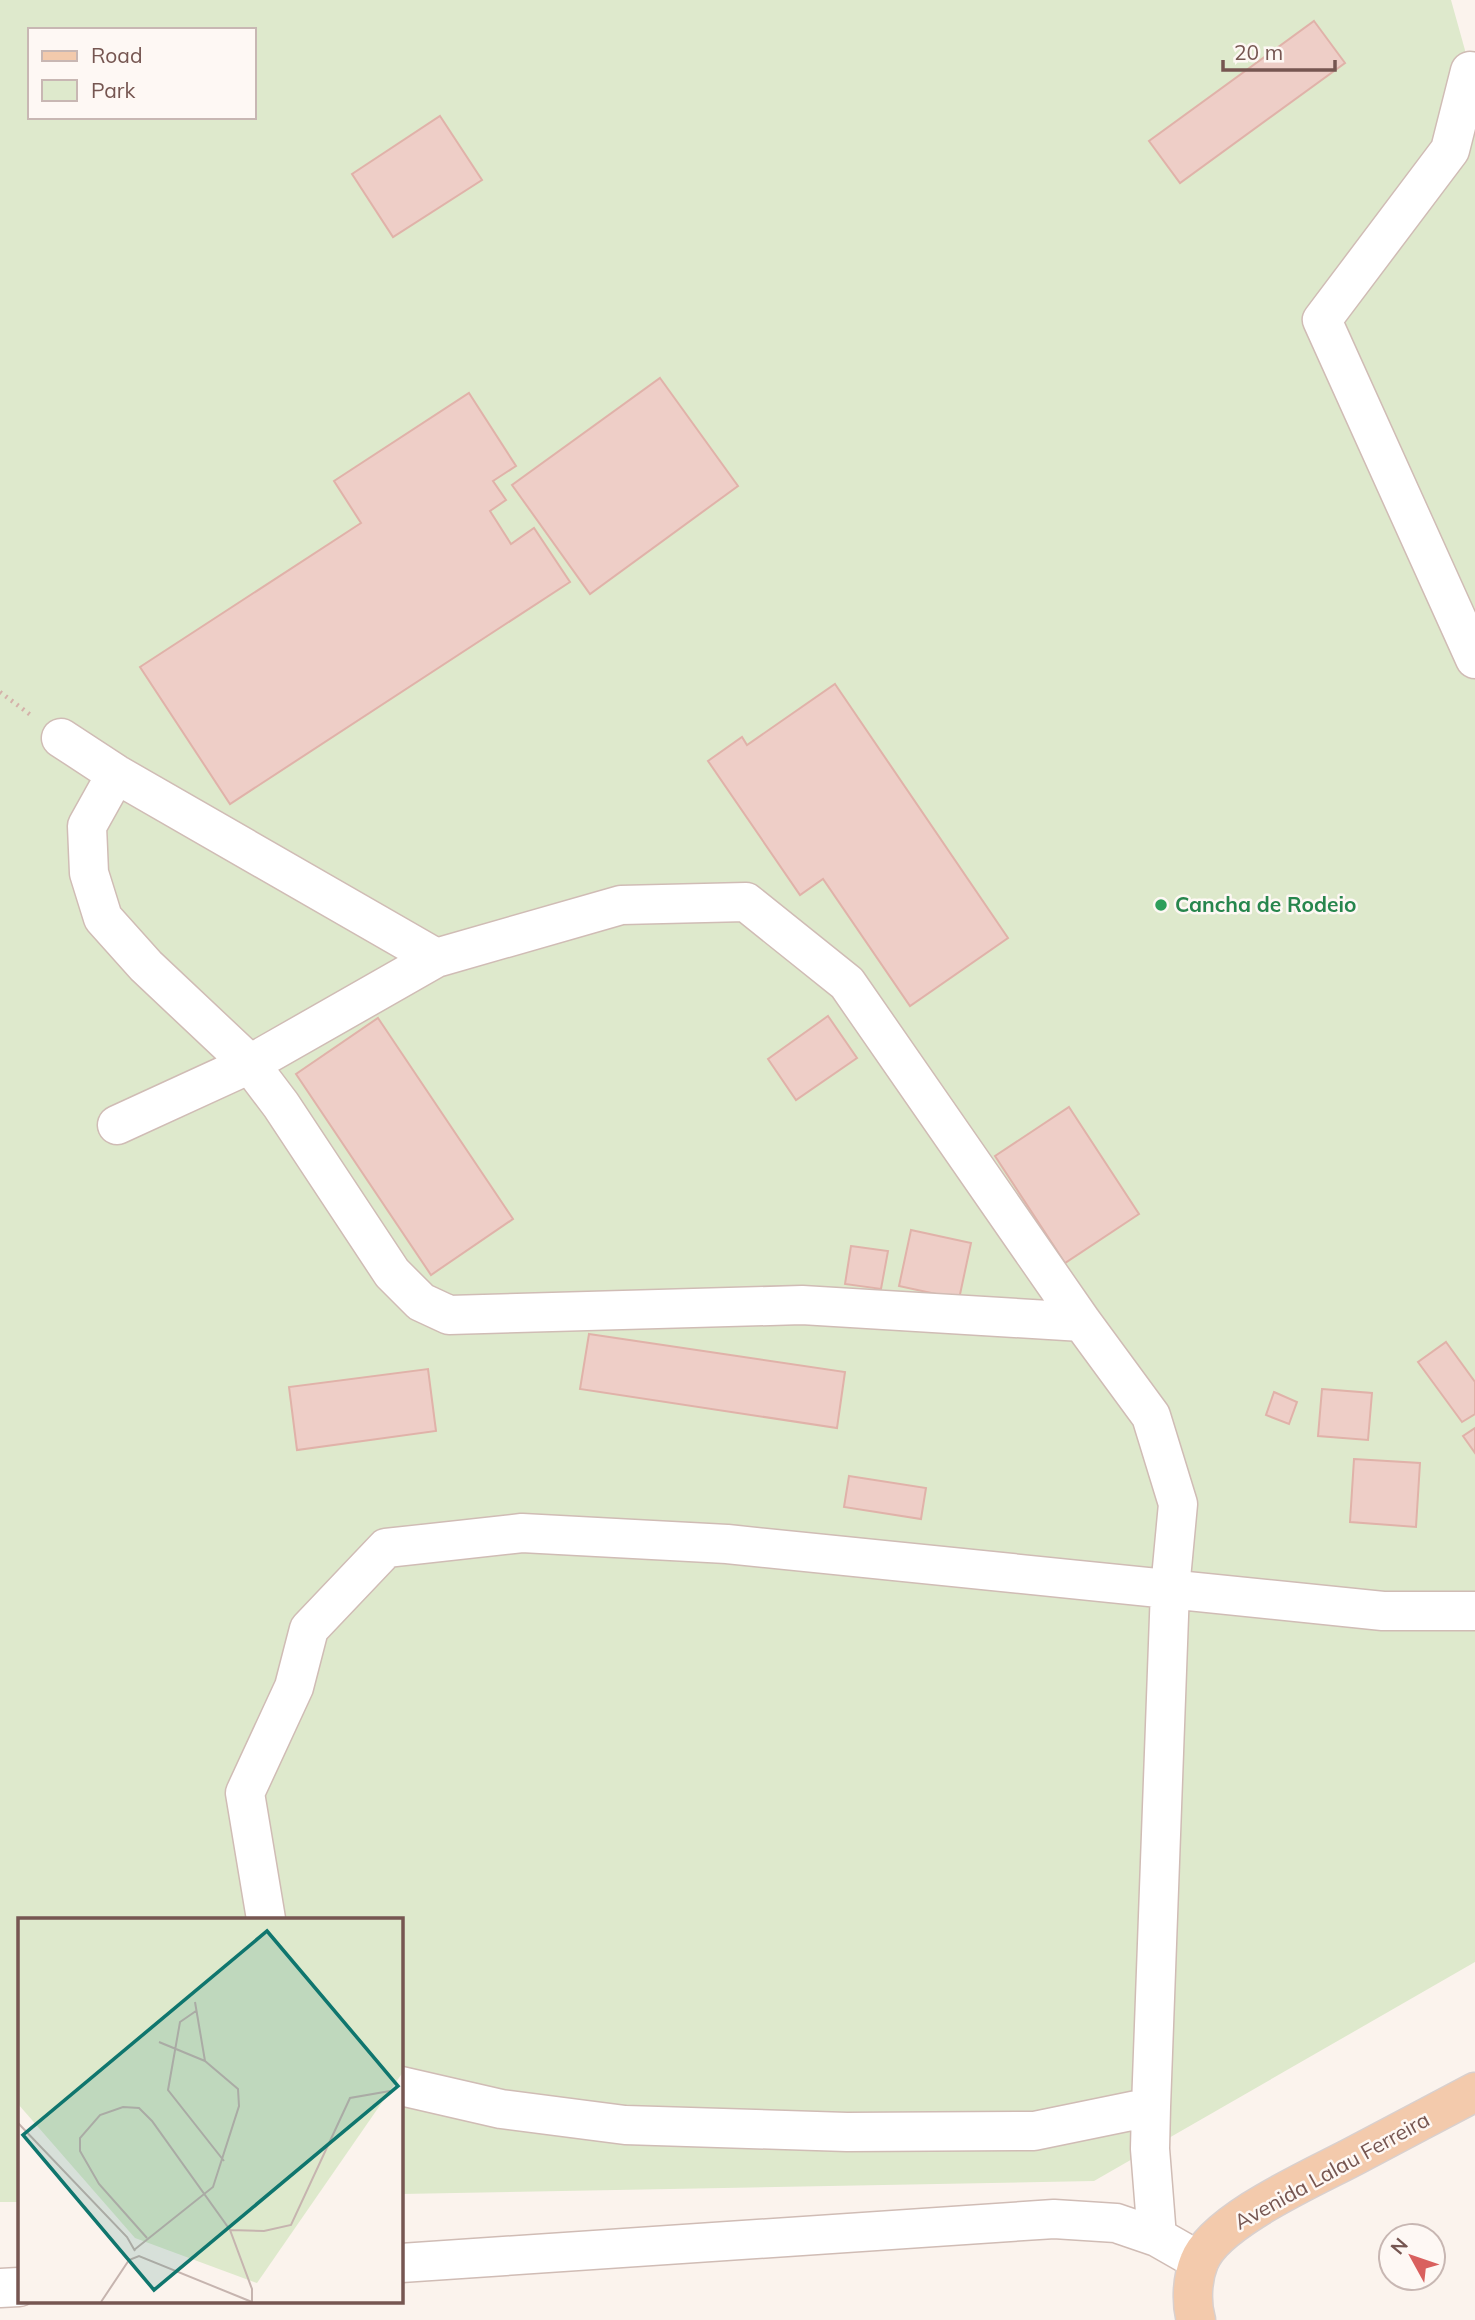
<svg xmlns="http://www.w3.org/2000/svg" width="1475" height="2320" font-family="Mulish,sans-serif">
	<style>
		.green { fill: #dee9cc; fill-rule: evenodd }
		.building { fill: #eecec7; stroke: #e0b2a9; stroke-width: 2 }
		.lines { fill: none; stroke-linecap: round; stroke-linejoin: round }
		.minor-casing { stroke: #d0bcb5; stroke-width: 41 }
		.major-casing { stroke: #d9d0ce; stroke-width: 41 }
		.path { stroke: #d4b1a9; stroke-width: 4.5; stroke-dasharray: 2 5; stroke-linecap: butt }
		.minor { stroke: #fff; stroke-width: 38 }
		.major { stroke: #f3caac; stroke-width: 38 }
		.leisure-dot { fill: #2e9e5b; stroke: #fef8f4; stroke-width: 2.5 }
		.labels { text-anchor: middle; stroke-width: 5; stroke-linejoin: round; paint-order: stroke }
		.leisure-label { font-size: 21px; font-weight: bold; fill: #27864d; stroke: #fef8f4; text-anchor: start }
		.street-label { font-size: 21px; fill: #765651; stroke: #fef8f4 }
		.inset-road { fill: none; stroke: #c6b4af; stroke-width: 2 }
		.view { fill: #0f766e; fill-opacity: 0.15; stroke: #0f766e; stroke-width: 3.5 }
		.inset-edge { fill: none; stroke: #765651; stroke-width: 3.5 }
	</style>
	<rect width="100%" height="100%" fill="#fbf3ed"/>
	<!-- green -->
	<path class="green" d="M0,0H1451L1475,86V1962L1094,2181L401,2194V1919H19V2202H0ZM30,30H254V117H30Z"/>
	<!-- building -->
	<path class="building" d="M1314,21L1345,63L1180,183L1149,141Z
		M440,116L482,180L393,237L352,174Z
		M660,378L738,486L590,594L512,485Z
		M469,393L516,466L493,481L506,500L490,511L511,544L534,528L570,582L230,804L140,667L361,523L334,481Z
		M835,684L1008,938L910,1006L823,879L800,895L708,761L742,737L747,745Z
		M828,1016L857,1058L796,1100L768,1059Z
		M378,1018L513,1219L431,1275L296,1074Z
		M1069,1107L1139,1214L1065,1263L995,1156Z
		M911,1230L971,1243L959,1299L899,1286Z
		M851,1246L888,1251L881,1289L845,1284Z
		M589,1334L845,1372L837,1428L580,1389Z
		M1446,1342L1475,1382V1414L1462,1422L1418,1362Z
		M428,1369L436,1431L297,1450L289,1387Z
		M1322,1389L1372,1393L1368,1440L1318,1436Z
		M1274,1392L1297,1402L1289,1424L1266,1415Z
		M1475,1428V1453L1463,1436Z
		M1354,1459L1420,1463L1416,1527L1350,1522Z
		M849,1476L926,1488L921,1519L844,1507Z"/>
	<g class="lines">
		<defs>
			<path id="minor" d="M1470,71L1450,150L1322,320L1475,659
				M61,738L116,774L436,958L621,905L746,902L847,983L1082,1322L1151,1416L1178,1504L1170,1589L1151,2107L1150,2149L1157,2237
				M116,774L87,826L89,873L103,918L146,966L250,1064L281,1105L392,1273L421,1302L449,1315L802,1305L1082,1322
				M117,1125L250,1064L436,958
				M266,1919L245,1793L294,1687L309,1629L386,1548L522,1533L727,1544L1383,1611H1475
				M401,2086L501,2109L625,2125L847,2132L1034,2131L1151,2107
				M401,2263L1054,2219L1116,2223L1157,2237L1199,2261
				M0,2288L19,2287"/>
			<path id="major" d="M1196,2320C1191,2303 1192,2279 1199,2262C1215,2220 1317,2176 1356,2155C1396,2134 1435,2113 1475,2092"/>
		</defs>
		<!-- minor casing -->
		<use href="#minor" class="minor-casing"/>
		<!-- major casing -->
		<use href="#major" class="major-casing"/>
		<!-- path -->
		<path class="path" d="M0,692L32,716"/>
		<!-- minor -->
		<use href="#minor" class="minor"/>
		<!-- major -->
		<use href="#major" class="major"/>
	</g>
	<!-- markers -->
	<circle class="leisure-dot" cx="1161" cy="905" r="7"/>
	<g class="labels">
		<!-- leisure labels -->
		<g class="leisure-label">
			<text x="1175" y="912">Cancha de Rodeio</text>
		</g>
		<!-- street labels -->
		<g class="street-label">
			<text transform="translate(1332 2171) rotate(-29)" y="7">Avenida Lalau Ferreira</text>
		</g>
	</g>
	<!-- overview -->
	<g transform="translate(18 1918)">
		<rect width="385" height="385" fill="#fbf3ed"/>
		<path d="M0,1H385V154L239,365L117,320L0,186Z" fill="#dee9cc"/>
		<path class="inset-road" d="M178,93L162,104L150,172L206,243M141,124L187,143M0,205L109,319L117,333M212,312L246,313L273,307L332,180L372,173M129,320L81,266L62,233V220L82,197L105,189L121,190L134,203L212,312L234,371V384M116,332L195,269L221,188L220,171L187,143L177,84M83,384L111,342L121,338L234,384"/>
		<path class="view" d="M249,13L380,168L136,372L5,217Z"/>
		<rect width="385" height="385" class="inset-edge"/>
	</g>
	<!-- legend -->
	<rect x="28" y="28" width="228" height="91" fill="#fef8f4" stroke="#c8b7b3" stroke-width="2"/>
	<rect x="42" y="51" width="35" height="10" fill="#f3caac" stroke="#c8b7b3" stroke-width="2"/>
	<text x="91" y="63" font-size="21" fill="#765651">Road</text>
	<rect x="42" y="80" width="35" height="21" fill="#dee9cc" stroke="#c8b7b3" stroke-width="2"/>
	<text x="91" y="98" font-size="21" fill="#765651">Park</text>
	<!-- north arrow -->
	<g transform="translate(1412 2257) rotate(310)"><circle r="33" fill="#fef8f4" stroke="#c8b7b3" stroke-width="2"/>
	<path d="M0-5L12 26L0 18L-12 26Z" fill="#d9605e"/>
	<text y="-10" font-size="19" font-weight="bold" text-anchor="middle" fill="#765651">N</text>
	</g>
	<!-- scale -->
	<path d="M1223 60v10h112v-10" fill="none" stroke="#765651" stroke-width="3.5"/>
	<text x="1234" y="60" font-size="21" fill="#765651" stroke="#fef8f4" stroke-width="5" paint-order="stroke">20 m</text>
</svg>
